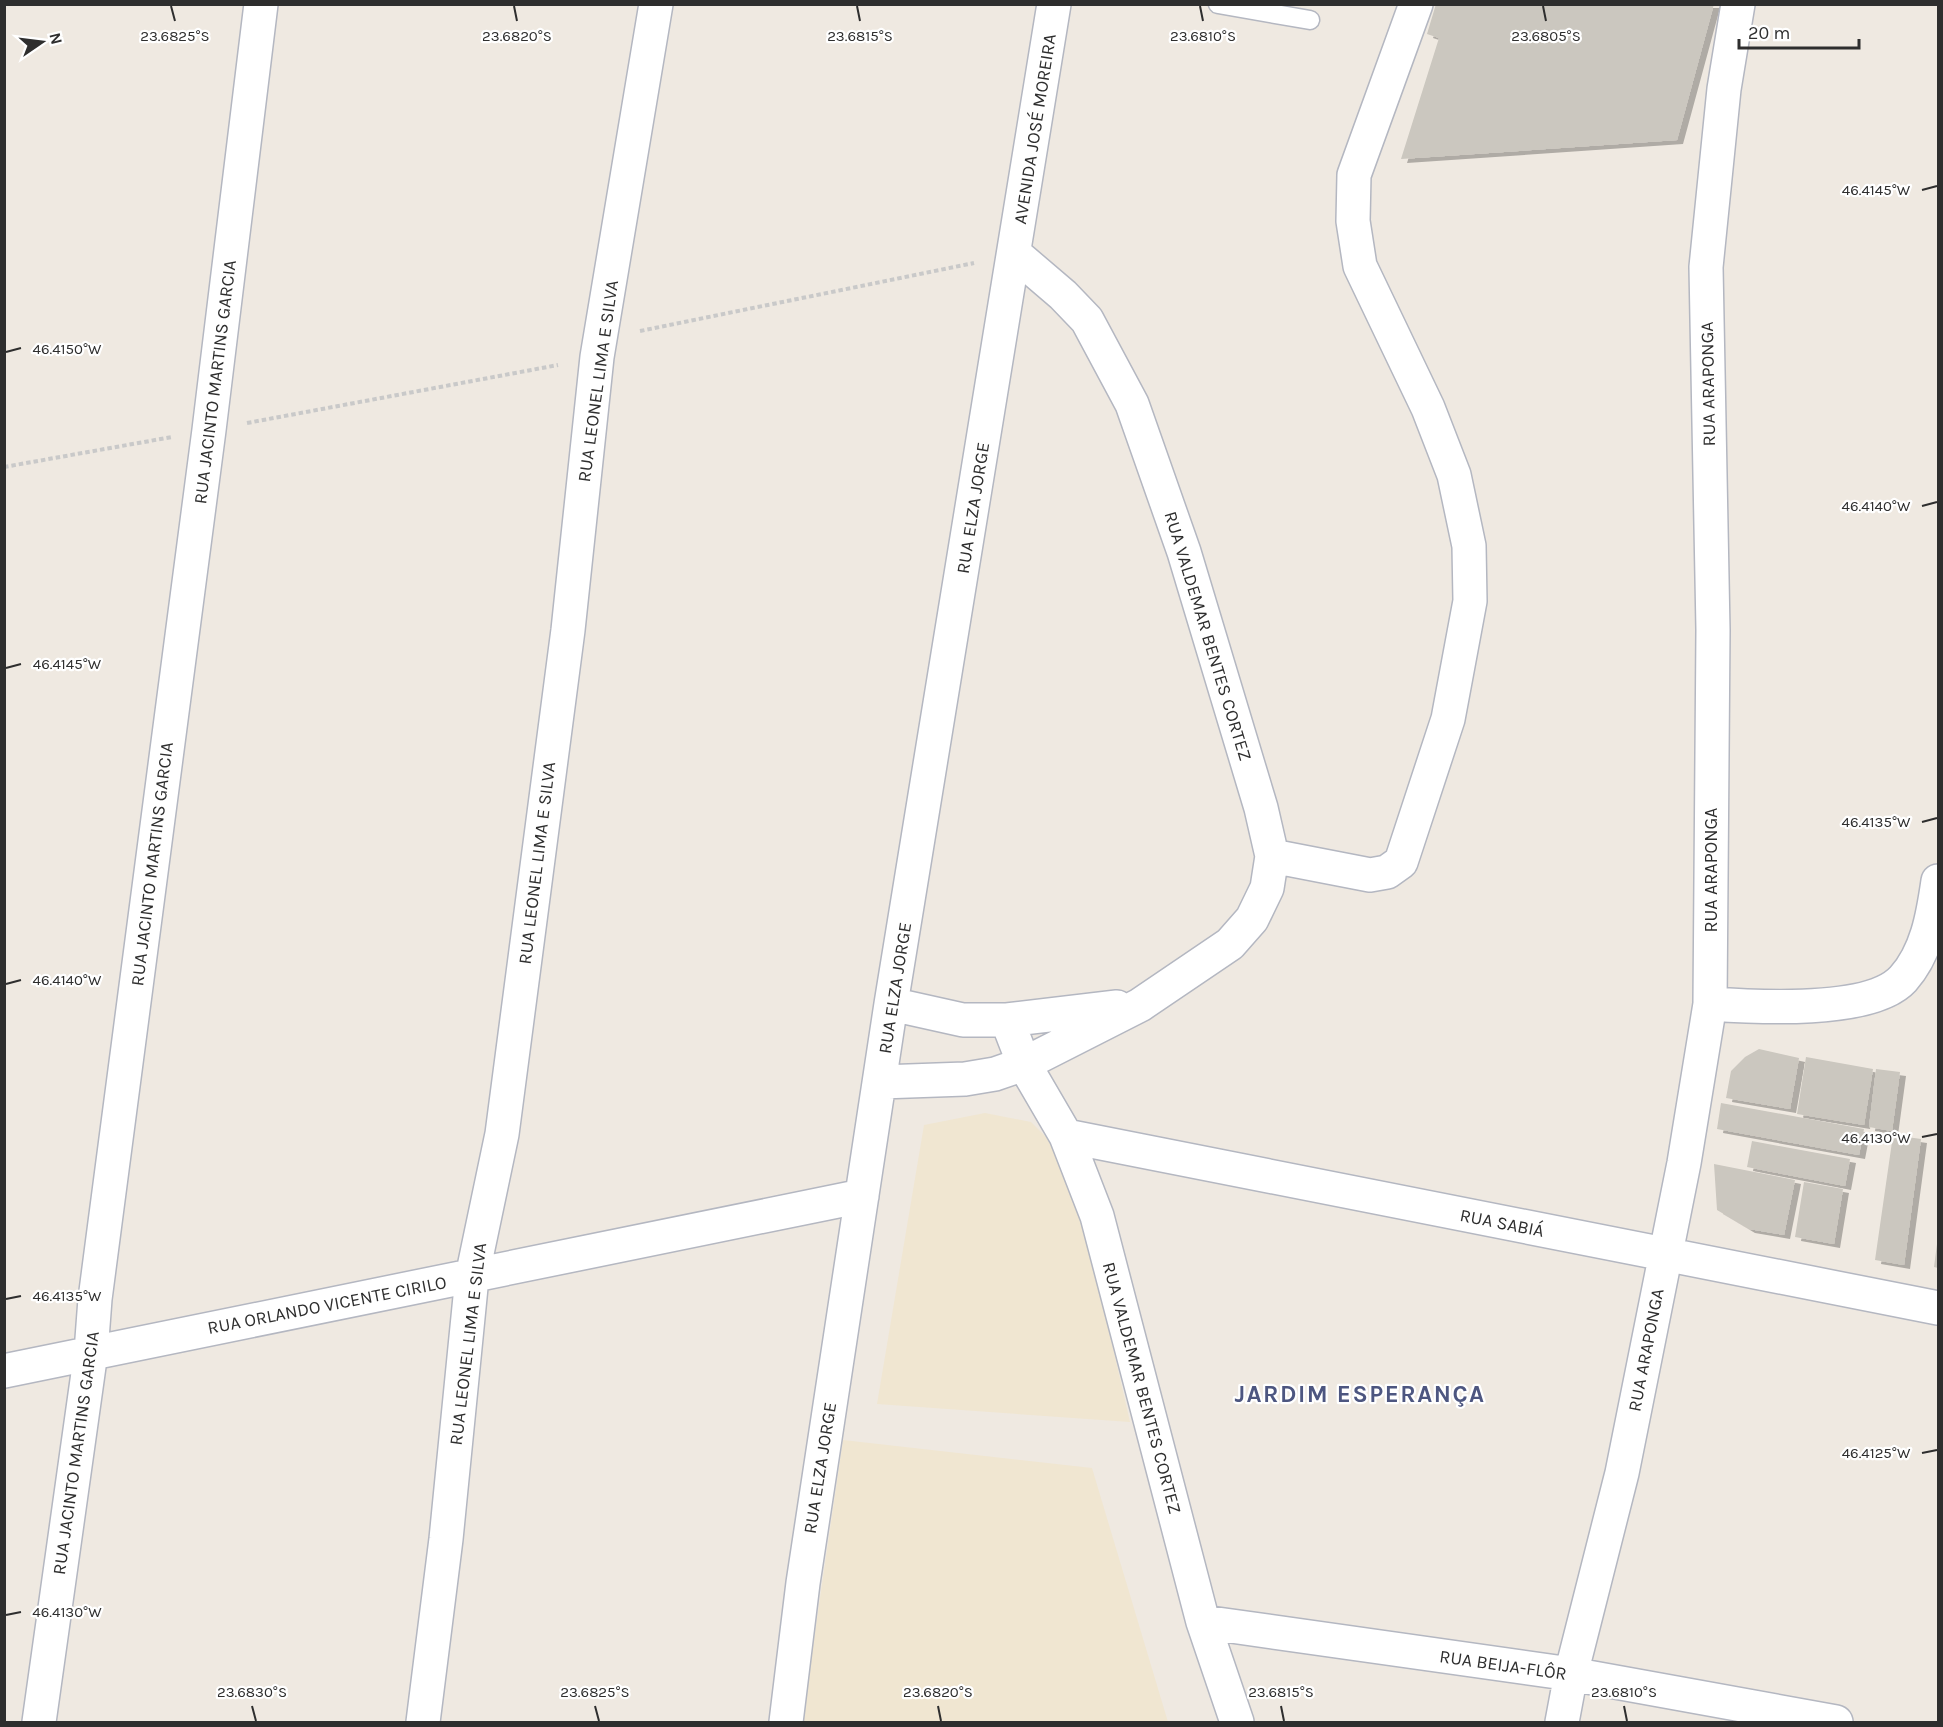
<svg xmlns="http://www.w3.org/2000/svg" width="1943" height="1727" font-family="Karla,sans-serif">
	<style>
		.education { fill: #f0e6d1 }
		.building { fill: #cbc7bf; filter: url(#shadow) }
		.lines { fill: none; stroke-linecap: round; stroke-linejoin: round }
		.lane-casing { stroke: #b4b7c1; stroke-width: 21 }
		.street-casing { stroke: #b4b7c1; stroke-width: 36 }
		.path { stroke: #c9c9c9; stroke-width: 4; stroke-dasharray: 4.5 3; stroke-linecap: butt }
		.lane { stroke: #fff; stroke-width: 18 }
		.street { stroke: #fff; stroke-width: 33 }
		.ticks { fill: none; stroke: #2e2e2e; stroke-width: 2 }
		.labels { text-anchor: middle; stroke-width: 4.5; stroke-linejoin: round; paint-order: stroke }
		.street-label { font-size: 18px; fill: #2e2e2e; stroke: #fff }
		.district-label { font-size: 24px; font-weight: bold; letter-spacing: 1.5px; fill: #4d5680; stroke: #fff }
		.ticks-label { font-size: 15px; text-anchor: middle; fill: #2e2e2e; stroke: #fff; stroke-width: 4.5; stroke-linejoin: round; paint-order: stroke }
	</style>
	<defs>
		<filter id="shadow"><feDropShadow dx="6" dy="4" stdDeviation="0" flood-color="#0004"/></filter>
	</defs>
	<rect width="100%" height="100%" fill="#efe9e1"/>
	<!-- education -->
	<path class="education" d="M985,1113L1031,1122L1063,1154L1081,1209L1130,1422L877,1404L924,1125Z
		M843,1440L1092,1468L1168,1722H802Z"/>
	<!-- building -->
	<path class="building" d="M1436,4H1714L1677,140L1401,159L1439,38L1427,34Z
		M1759,1049L1799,1058L1790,1109L1726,1098L1731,1071L1745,1057Z
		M1806,1057L1873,1069L1864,1125L1797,1114Z
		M1876,1069L1900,1072L1892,1131L1869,1127Z
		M1721,1103L1864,1129L1859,1155L1717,1129Z
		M1893,1135L1921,1139L1904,1265L1875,1260Z
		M1752,1141L1850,1159L1845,1186L1747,1167Z
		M1714,1164L1795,1180L1784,1235L1749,1229L1717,1210Z
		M1804,1182L1843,1189L1834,1244L1795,1237Z
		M1937,1244H1938V1268L1934,1267Z"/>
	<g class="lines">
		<defs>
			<path id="lane" d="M1218,4L1310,20"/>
			<path id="street" d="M1272,856L1370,875L1387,872L1401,862L1448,719L1470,601L1469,546L1454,475L1428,408L1360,266L1353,221L1354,175L1416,4
				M891,1004L963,1020H1007L1117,1007
				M1710,1004C1755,1007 1871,1014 1903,979C1927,952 1933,916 1938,881
				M1007,1020L1024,1064L1066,1136L1097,1216L1203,1622L1237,1722
				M881,1082L965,1079L995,1074L1024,1064L1140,1005L1230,944L1252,919L1267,888L1272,856L1261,808L1184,552L1132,404L1087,320L1063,295L1015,254
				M1066,1136L1938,1308
				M4,1371L862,1196
				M1203,1622L1571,1674L1836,1722
				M39,1722L91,1352L95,1299L209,430L261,4
				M423,1722L446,1539L472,1277L502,1134L568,630L597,357L656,4
				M786,1722L803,1583L891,1004L1054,4
				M1562,1722L1571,1674L1622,1473L1684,1163L1710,1004L1713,630L1706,267L1724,89L1738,4"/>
		</defs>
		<!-- lane casing -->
		<use href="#lane" class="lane-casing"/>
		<!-- street casing -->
		<use href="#street" class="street-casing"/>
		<!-- path -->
		<path class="path" d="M640,331L974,263
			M247,423L558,365
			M4,467L172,437"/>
		<!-- lane -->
		<use href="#lane" class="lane"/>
		<!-- street -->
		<use href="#street" class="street"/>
	</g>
	<!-- ticks -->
	<path class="ticks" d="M171,6L175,21M514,6L517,21M857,6L860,21M1200,6L1203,21M1543,6L1546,21M1922,190L1937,186M6,352L21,348M1922,506L1937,502M6,668L21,664M1922,822L1937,818M6,984L21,980M1922,1137L1937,1134M6,1299L21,1296M1922,1453L1937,1450M6,1615L21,1612M252,1706L256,1721M595,1706L599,1721M938,1706L941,1721M1281,1706L1284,1721M1624,1706L1627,1721"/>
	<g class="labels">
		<!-- street labels -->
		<g class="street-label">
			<text transform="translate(1035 129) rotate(-81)" y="6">AVENIDA JOSÉ MOREIRA</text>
			<text transform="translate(598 381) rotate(-82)" y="6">RUA LEONEL LIMA E SILVA</text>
			<text transform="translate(215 382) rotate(-83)" y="6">RUA JACINTO MARTINS GARCIA</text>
			<text transform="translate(1708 384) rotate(-91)" y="6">RUA ARAPONGA</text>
			<text transform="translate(973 508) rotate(-81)" y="6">RUA ELZA JORGE</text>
			<text transform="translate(1208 636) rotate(73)" y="6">RUA VALDEMAR BENTES CORTEZ</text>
			<text transform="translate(537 863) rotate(-83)" y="6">RUA LEONEL LIMA E SILVA</text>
			<text transform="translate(152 864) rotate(-83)" y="6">RUA JACINTO MARTINS GARCIA</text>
			<text transform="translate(1711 870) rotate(-90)" y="6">RUA ARAPONGA</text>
			<text transform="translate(895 988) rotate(-81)" y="6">RUA ELZA JORGE</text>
			<text transform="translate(1502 1223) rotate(11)" y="6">RUA SABIÁ</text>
			<text transform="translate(327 1305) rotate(-11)" y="6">RUA ORLANDO VICENTE CIRILO</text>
			<text transform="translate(468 1344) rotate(-83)" y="6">RUA LEONEL LIMA E SILVA</text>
			<text transform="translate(1646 1350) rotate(-79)" y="6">RUA ARAPONGA</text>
			<text transform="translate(1142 1388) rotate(75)" y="6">RUA VALDEMAR BENTES CORTEZ</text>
			<text transform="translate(76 1453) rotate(-82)" y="6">RUA JACINTO MARTINS GARCIA</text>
			<text transform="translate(820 1468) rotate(-81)" y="6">RUA ELZA JORGE</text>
			<text transform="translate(1503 1665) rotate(8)" y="6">RUA BEIJA-FLÔR</text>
		</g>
		<!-- district labels -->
		<g class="district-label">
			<text x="1360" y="1402">JARDIM ESPERANÇA</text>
		</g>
	</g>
	<g class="ticks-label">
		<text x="175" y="41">23.6825°S</text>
		<text x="517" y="41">23.6820°S</text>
		<text x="860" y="41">23.6815°S</text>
		<text x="1203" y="41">23.6810°S</text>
		<text x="1546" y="41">23.6805°S</text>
		<text x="1876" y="195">46.4145°W</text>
		<text x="67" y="354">46.4150°W</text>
		<text x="1876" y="511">46.4140°W</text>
		<text x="67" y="669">46.4145°W</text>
		<text x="1876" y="827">46.4135°W</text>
		<text x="67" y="985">46.4140°W</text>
		<text x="1876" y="1143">46.4130°W</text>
		<text x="67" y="1301">46.4135°W</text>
		<text x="1876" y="1458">46.4125°W</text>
		<text x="67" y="1617">46.4130°W</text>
		<text x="252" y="1697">23.6830°S</text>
		<text x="595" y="1697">23.6825°S</text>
		<text x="938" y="1697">23.6820°S</text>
		<text x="1281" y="1697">23.6815°S</text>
		<text x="1624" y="1697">23.6810°S</text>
	</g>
	<!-- border -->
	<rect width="1943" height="1727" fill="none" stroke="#2e2e2e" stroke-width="12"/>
	<!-- north arrow -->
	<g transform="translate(42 42) rotate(76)" stroke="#ffffff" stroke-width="4.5" paint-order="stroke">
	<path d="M0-4.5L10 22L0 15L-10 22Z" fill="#2e2e2e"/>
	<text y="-9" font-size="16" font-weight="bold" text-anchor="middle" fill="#2e2e2e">N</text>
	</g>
	<!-- scale -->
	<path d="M1739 39v9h120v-9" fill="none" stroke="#2e2e2e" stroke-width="3"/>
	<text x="1748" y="39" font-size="18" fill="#2e2e2e" stroke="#ffffff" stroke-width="4.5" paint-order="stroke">20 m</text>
</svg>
